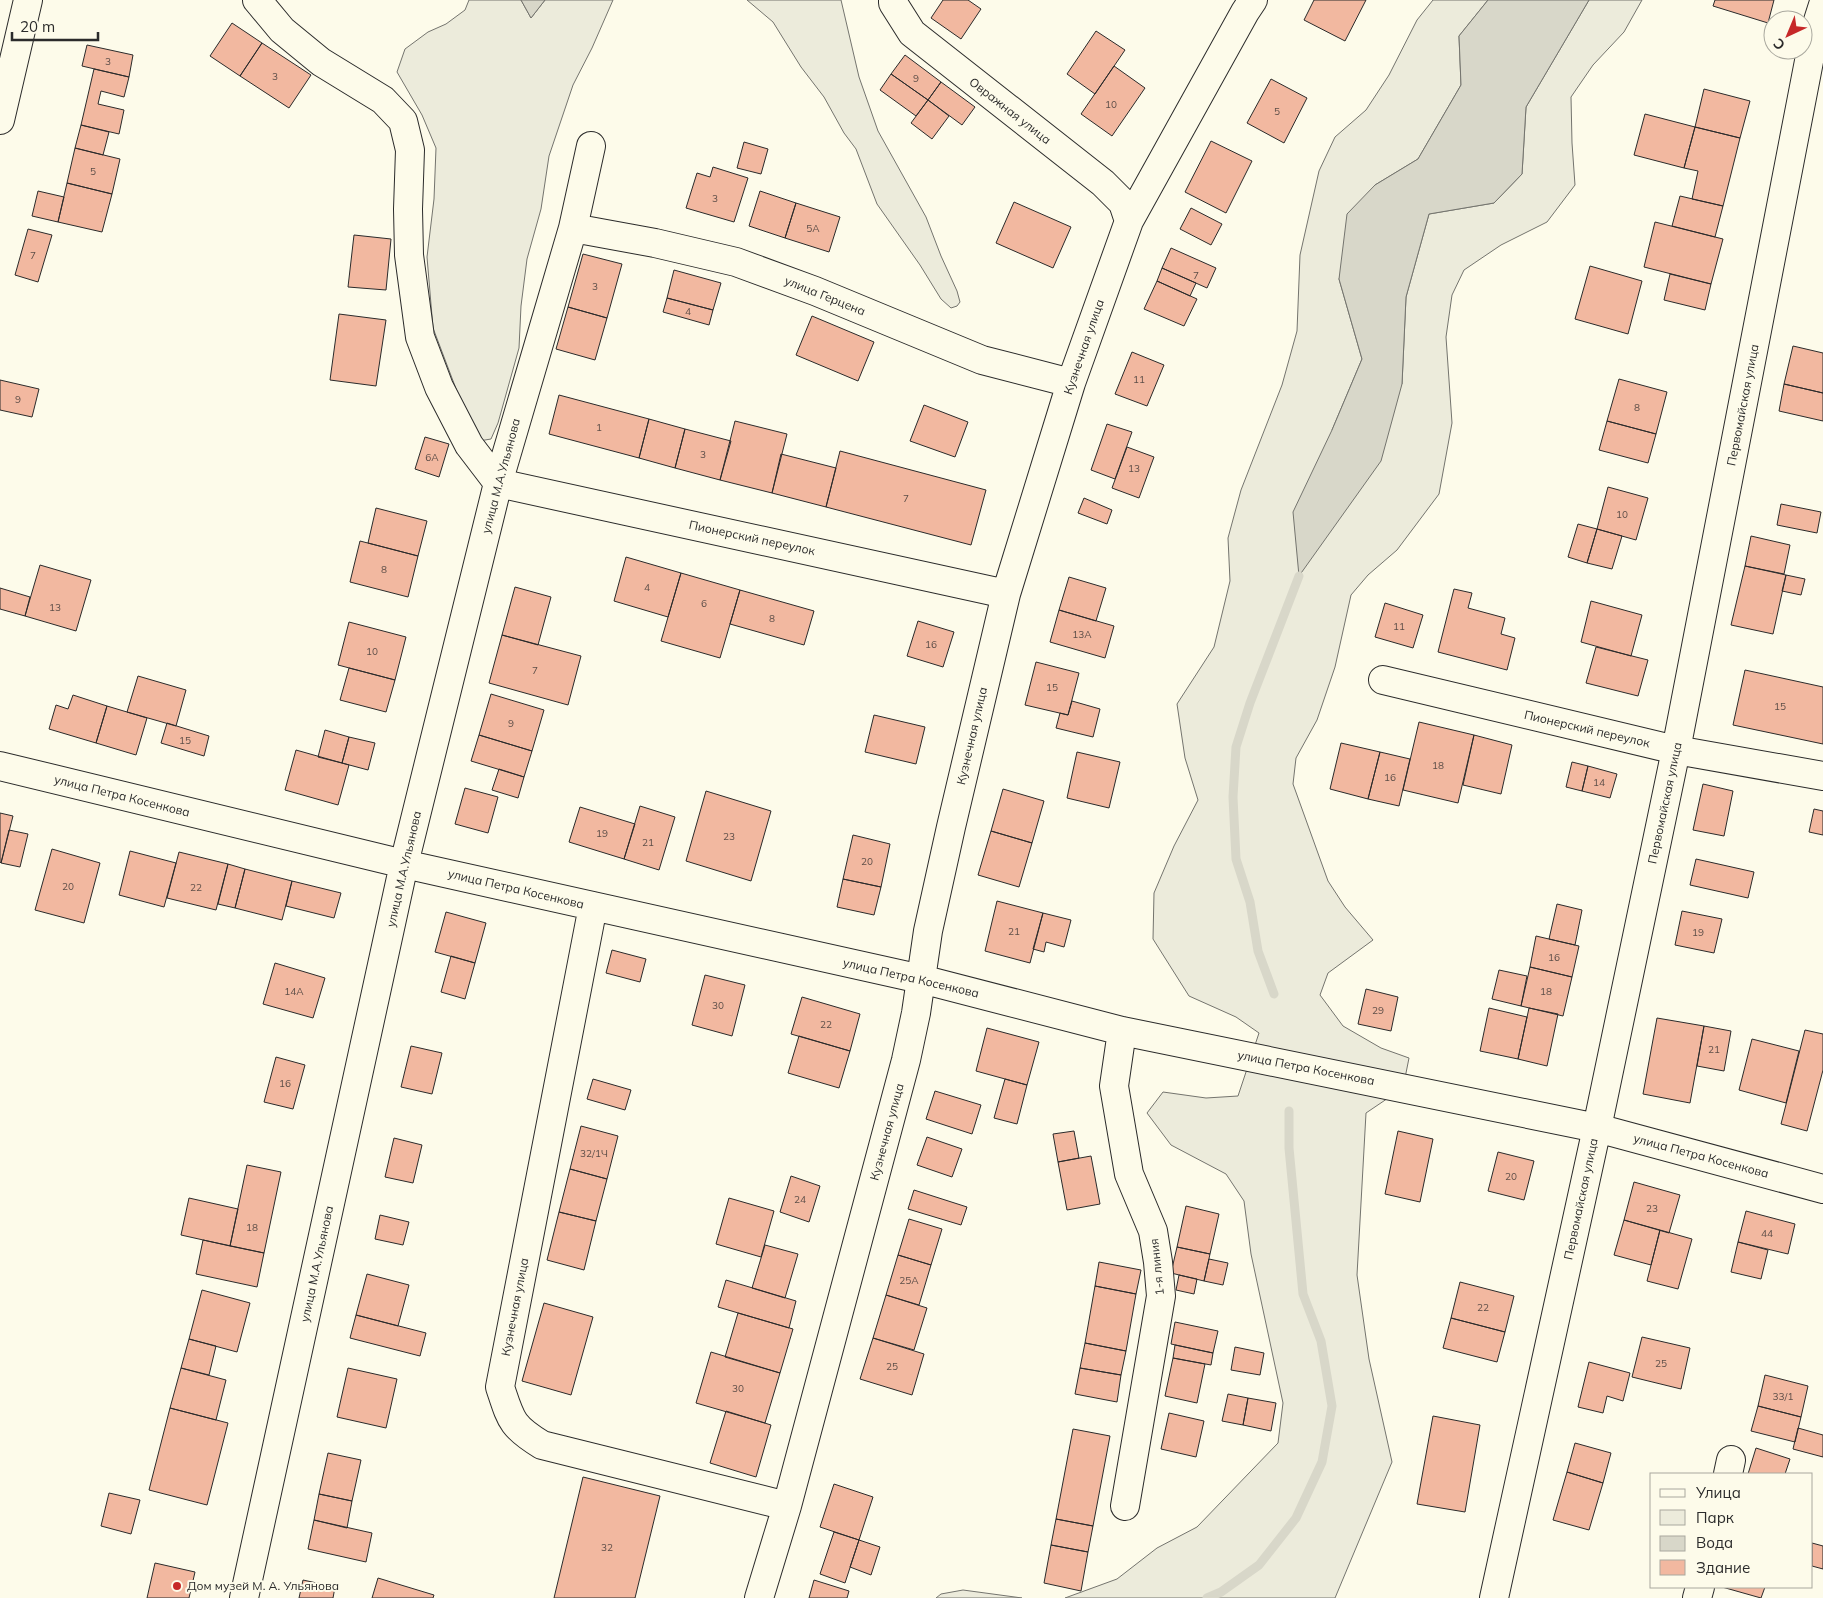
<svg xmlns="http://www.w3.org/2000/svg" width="1823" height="1598" font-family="Mulish,sans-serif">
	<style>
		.green { fill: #ecebdb; stroke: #74746e }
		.water { fill: #d8d7c9; stroke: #74746e }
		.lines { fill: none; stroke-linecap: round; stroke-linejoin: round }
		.stream { stroke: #d8d7c9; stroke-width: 9 }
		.building { fill: #f2b8a0; stroke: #2b2b2b }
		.minor-casing { stroke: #2b2b2b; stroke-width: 30 }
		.major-casing { stroke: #2b2b2b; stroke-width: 30 }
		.minor { stroke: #fdfbea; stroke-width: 28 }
		.major { stroke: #fdfbea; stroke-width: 28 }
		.poi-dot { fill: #c62828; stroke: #fdfbea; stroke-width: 2 }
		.labels { text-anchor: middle; stroke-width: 4; stroke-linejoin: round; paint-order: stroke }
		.number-label { font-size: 10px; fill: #5d4e48 }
		.street-label { font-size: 12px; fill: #2b2b2b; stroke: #fdfbea }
		.poi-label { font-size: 12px; fill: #2b2b2b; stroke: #fdfbea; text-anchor: start }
	</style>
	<rect width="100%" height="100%" fill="#fdfbea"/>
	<!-- green -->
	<path class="green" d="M469,0H521L531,18L545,0H613L592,48L573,85L549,156L541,209L527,259L521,306L519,348L498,423L491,439L479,441L469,423L433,328L427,257L434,199L436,148L422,115L397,72L405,49L428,32L446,24L465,10Z
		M747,0H841L859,77L878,131L926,217L941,256L957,291L960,302L957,306L951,308L941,299L920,265L877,204L856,149L844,133L824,97L801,67L773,22Z
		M1433,0H1488L1459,36L1461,85L1418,159L1375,185L1339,279L1362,359L1332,430L1402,384L1406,297L1429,214L1494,203L1522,174L1526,107L1589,0H1642L1624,32L1593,65L1571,97L1572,143L1575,185L1547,222L1501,245L1464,270L1452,295L1446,337L1452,423L1439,494L1397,550L1368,575L1351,595L1335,667L1317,720L1296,758L1293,784L1328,881L1345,907L1373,940L1328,973L1320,995L1343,1026L1381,1048L1409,1058L1403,1088L1366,1113L1357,1275L1369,1359L1392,1462L1335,1598H1065L1117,1579L1157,1548L1197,1527L1278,1443L1283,1403L1251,1254L1244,1201L1226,1174L1171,1145L1147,1113L1163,1092L1206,1098L1238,1096L1259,1033L1236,1017L1189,996L1153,939L1154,893L1174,846L1198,800L1185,758L1177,704L1214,647L1230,581L1228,538L1241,490L1282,385L1297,331L1300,255L1319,171L1335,137L1366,110L1389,75L1417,20Z
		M963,1590L1022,1598H936L941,1594Z"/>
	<!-- water -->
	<path class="water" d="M521,0H545L531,18Z
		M1488,0H1589L1526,107L1522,174L1494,203L1429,214L1406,297L1402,384L1381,461L1299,576L1293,512L1332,430L1362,359L1339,279L1347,214L1375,185L1418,159L1461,85L1459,36Z"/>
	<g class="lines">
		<!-- stream -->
		<path class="stream" d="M1274,994L1258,951L1250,902L1236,859L1233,797L1236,747L1250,703L1299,576
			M1207,1598L1221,1592L1259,1565L1296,1518L1322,1462L1332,1406L1321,1341L1303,1294L1289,1148V1111"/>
	</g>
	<!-- building -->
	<path class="building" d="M943,0H968L981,9L961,39L931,18Z
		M1314,0H1366L1345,41L1304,20Z
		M1715,0H1774L1768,23L1713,6Z
		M232,23L262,43L240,76L210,56Z
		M1096,31L1125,50L1095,94L1067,74Z
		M262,43L311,75L289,108L240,76Z
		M87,45L133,55L129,77L82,66Z
		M905,55L941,82L928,100L891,74Z
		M1114,66L1145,88L1112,136L1081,114Z
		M94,69L129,77L124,97L101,91L98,104L124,110L119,134L81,125Z
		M891,74L928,100L916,116L880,90Z
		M1271,79L1307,98L1284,143L1247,123Z
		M941,82L975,107L962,125L928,100Z
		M1704,89L1750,101L1740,138L1695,127Z
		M928,100L949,116L932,139L911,123Z
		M1645,114L1695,127L1684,168L1634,155Z
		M81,125L109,132L103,155L75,148Z
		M1695,127L1740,138L1723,206L1692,199L1698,171L1684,168Z
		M1211,141L1252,161L1226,213L1185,192Z
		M744,142L768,149L761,174L737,168Z
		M75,148L120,159L112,194L67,183Z
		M713,167L748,178L734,222L686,208L697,173L710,177Z
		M67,183L112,194L102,232L58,222Z
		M38,191L64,197L58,222L32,216Z
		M760,191L796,203L785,238L749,226Z
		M1680,196L1723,206L1715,237L1672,226Z
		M1014,202L1071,227L1053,268L996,243Z
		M796,203L840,217L829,252L785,238Z
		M1191,208L1222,224L1211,245L1180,229Z
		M1655,222L1723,239L1711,284L1644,267Z
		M28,229L52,235L38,282L15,275Z
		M354,235L391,239L386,290L348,287Z
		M1171,248L1216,268L1207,288L1162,268Z
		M583,254L622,264L607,318L568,307Z
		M1590,266L1642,281L1628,334L1575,319Z
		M1162,268L1196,283L1190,296L1157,281Z
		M674,270L721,283L713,310L667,298Z
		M1670,274L1711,284L1705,310L1664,300Z
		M1157,281L1197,299L1184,326L1144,309Z
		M667,298L713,310L709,325L663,312Z
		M568,307L607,318L595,360L556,349Z
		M339,314L386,320L376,386L330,380Z
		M812,316L874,342L858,381L796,355Z
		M1793,346L1823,353V393L1784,384Z
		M1132,352L1164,365L1147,406L1115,394Z
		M1619,379L1667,392L1656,434L1607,421Z
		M0,380L39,389L32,417L0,410Z
		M1784,384L1823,393V421L1779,411Z
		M559,395L649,419L639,458L549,434Z
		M924,405L968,422L955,457L910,441Z
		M649,419L685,429L675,468L639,458Z
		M735,421L787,434L772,493L720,480Z
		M1607,421L1656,434L1648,463L1599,450Z
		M1107,424L1132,432L1115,479L1091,470Z
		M685,429L731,441L720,480L675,468Z
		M425,437L449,444L439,477L415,469Z
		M1127,447L1154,457L1139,498L1112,488Z
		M840,451L986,490L971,545L826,507Z
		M781,454L836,468L826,507L772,493Z
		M1608,487L1648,498L1636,540L1597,529Z
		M1084,498L1112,510L1107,524L1078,513Z
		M1781,504L1821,512L1817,533L1777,525Z
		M376,508L427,521L418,556L368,543Z
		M1578,524L1597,529L1587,563L1568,557Z
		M1597,529L1622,536L1612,569L1587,563Z
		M1751,536L1790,545L1784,574L1745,566Z
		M360,541L418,556L408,597L350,582Z
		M626,557L681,573L668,617L614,601Z
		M40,565L91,580L76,631L25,616Z
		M1745,566L1786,575L1773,634L1731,625Z
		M681,573L740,590L720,658L661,641Z
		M1786,575L1805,579L1801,595L1782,591Z
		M1069,577L1106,588L1096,621L1059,610Z
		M515,587L551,597L538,645L502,635Z
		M0,588L30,597L25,616L0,609Z
		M1454,589L1472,593L1468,608L1505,618L1501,634L1515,638L1507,670L1438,652Z
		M740,590L814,611L804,645L730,624Z
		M1591,601L1642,615L1631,656L1581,642Z
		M1385,603L1423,615L1413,648L1375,637Z
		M1059,610L1114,626L1105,658L1050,642Z
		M918,621L954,632L943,667L907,656Z
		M349,622L406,637L395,680L338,665Z
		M502,635L581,656L568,705L489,683Z
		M1596,647L1648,660L1638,696L1586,683Z
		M1036,662L1079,673L1068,715L1025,705Z
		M349,668L395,680L386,712L340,700Z
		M1745,670L1823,687V744L1733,725Z
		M138,676L186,690L176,726L127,712Z
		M491,694L544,710L532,751L479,735Z
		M73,695L107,706L96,743L49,729L56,705L68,709Z
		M1072,701L1100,709L1093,737L1056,728L1060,713L1068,715Z
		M107,706L147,718L136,755L96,743Z
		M874,715L925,727L916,764L865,752Z
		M1419,722L1474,735L1458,803L1403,790Z
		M167,723L209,736L204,756L161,743Z
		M325,730L349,737L342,763L318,757Z
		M479,735L532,751L524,777L471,761Z
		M1474,735L1512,745L1501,794L1463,785Z
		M349,737L375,743L368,770L342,763Z
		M1341,743L1380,752L1368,799L1330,789Z
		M296,750L349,765L338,805L285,790Z
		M1077,752L1120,762L1109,808L1067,798Z
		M1380,752L1410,759L1399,806L1368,799Z
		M1572,762L1588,766L1582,791L1566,787Z
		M1588,766L1617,774L1610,798L1582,791Z
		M499,769L524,777L518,798L492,790Z
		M1703,784L1733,791L1724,836L1693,830Z
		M465,788L498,797L488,833L455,824Z
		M1003,789L1044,801L1032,843L991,831Z
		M706,791L771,811L751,881L686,861Z
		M640,806L675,817L659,870L624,859Z
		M580,807L635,824L624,859L569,842Z
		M1814,809L1823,811V835L1809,832Z
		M0,813L13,816L1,863L0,862Z
		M9,830L28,834L20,867L1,863Z
		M991,831L1032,843L1019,887L978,875Z
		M853,835L890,844L881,887L843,879Z
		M52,849L100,863L84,923L35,910Z
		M130,851L176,863L164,907L119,895Z
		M179,852L228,864L216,910L167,898Z
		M1696,859L1754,872L1748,898L1690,885Z
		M228,864L245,869L235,908L218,904Z
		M245,869L292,881L282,920L235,908Z
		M843,879L881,887L874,915L837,907Z
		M292,881L341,893L334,918L286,906Z
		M997,901L1043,913L1030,963L985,951Z
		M1557,904L1582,910L1575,945L1549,939Z
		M1682,911L1722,919L1714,953L1675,945Z
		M446,912L486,923L475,963L435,952Z
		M1043,913L1071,920L1064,947L1046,942L1044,952L1033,949Z
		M1536,936L1579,946L1572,977L1530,967Z
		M612,950L646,959L640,982L606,973Z
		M451,956L475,963L465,999L441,992Z
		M275,963L325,978L313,1018L263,1004Z
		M1530,967L1572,977L1563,1016L1521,1006Z
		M1499,970L1527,976L1521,1006L1492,999Z
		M705,975L745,985L732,1036L692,1025Z
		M1366,989L1398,997L1391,1031L1358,1024Z
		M802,997L860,1014L850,1051L791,1034Z
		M1489,1008L1527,1017L1518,1059L1480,1051Z
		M1529,1008L1558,1014L1547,1066L1518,1059Z
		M1657,1018L1704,1026L1690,1103L1643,1094Z
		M1704,1026L1731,1031L1724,1071L1697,1066Z
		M987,1028L1039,1042L1027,1085L976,1071Z
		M1805,1030L1823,1034V1070L1807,1131L1781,1124Z
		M799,1036L850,1051L839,1088L788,1073Z
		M1752,1039L1799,1051L1786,1103L1739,1090Z
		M411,1046L442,1053L432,1094L401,1087Z
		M276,1057L305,1065L293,1109L264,1102Z
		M593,1079L631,1090L625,1110L587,1099Z
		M1005,1079L1027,1085L1017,1124L994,1118Z
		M935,1091L981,1105L972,1134L926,1119Z
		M581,1126L618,1136L607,1179L570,1169Z
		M1074,1131L1079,1158L1058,1162L1053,1134Z
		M1398,1131L1433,1139L1420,1202L1385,1194Z
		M927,1137L962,1149L952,1177L917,1165Z
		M394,1138L422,1145L413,1183L385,1177Z
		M1498,1152L1534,1161L1524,1200L1488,1191Z
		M1091,1156L1100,1204L1067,1210L1058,1162Z
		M247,1165L281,1172L264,1253L230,1246Z
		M570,1169L607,1179L596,1221L559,1212Z
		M791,1176L820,1186L809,1222L780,1212Z
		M1634,1182L1680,1195L1669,1233L1624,1220Z
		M914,1190L967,1207L961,1225L908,1209Z
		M189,1198L238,1209L230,1246L181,1235Z
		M729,1198L774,1211L761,1257L716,1244Z
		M1186,1206L1219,1214L1210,1254L1177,1247Z
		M1746,1211L1795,1224L1788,1254L1738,1242Z
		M559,1212L596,1221L584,1270L547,1260Z
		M380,1215L409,1222L403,1245L375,1239Z
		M909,1219L942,1229L931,1265L898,1255Z
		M1624,1220L1660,1230L1651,1265L1614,1255Z
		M1660,1230L1692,1239L1678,1289L1647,1281Z
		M203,1240L264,1253L257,1287L196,1274Z
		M1738,1242L1768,1250L1761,1279L1731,1272Z
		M765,1245L798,1254L785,1298L752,1288Z
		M1177,1247L1210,1254L1204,1281L1171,1273Z
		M898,1255L931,1265L919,1305L886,1295Z
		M1209,1259L1228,1263L1223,1285L1204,1281Z
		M1099,1262L1141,1270L1136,1294L1095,1286Z
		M367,1274L409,1285L398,1326L356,1315Z
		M1179,1275L1197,1279L1194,1294L1176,1290Z
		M726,1280L796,1301L789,1328L718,1307Z
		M1460,1282L1514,1296L1505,1332L1451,1318Z
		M1095,1286L1136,1294L1126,1351L1085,1343Z
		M202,1290L250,1303L237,1352L189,1339Z
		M886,1295L927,1308L914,1350L873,1338Z
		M544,1303L593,1317L571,1395L522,1381Z
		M738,1313L793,1329L780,1373L725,1357Z
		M356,1315L426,1333L420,1356L350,1338Z
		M1451,1318L1505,1332L1497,1362L1443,1348Z
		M1175,1322L1218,1331L1213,1353L1171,1344Z
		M1642,1337L1690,1348L1681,1389L1632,1377Z
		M873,1338L924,1354L912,1395L860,1379Z
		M189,1339L216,1346L209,1375L181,1368Z
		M1085,1343L1126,1351L1121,1375L1080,1368Z
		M1175,1345L1213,1353L1211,1365L1173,1358Z
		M1235,1347L1264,1353L1260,1375L1231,1370Z
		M711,1352L780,1373L765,1423L696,1403Z
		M1173,1358L1205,1364L1197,1403L1165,1396Z
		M1589,1362L1630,1373L1623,1401L1607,1396L1603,1413L1578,1407Z
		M181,1368L226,1380L216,1420L170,1408Z
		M348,1368L397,1379L386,1428L337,1417Z
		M1080,1368L1121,1375L1117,1402L1075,1394Z
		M1765,1375L1808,1386L1801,1417L1758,1406Z
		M1228,1394L1248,1398L1243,1425L1222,1421Z
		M1248,1398L1276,1403L1271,1431L1243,1425Z
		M1758,1406L1801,1417L1795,1442L1751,1431Z
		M170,1408L228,1423L207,1505L149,1490Z
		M726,1411L771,1425L756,1477L710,1463Z
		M1169,1413L1204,1421L1196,1457L1161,1449Z
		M1433,1416L1480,1425L1465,1512L1417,1504Z
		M1798,1428L1823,1435V1457L1793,1449Z
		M1073,1429L1110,1436L1093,1526L1056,1519Z
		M1575,1443L1611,1453L1603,1483L1567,1472Z
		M1756,1448L1790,1459L1785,1474H1748Z
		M328,1453L361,1460L352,1501L319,1494Z
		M1567,1472L1603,1483L1589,1530L1553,1520Z
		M583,1477L660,1496L635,1598H554Z
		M834,1484L873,1497L859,1540L820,1527Z
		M109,1493L140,1500L131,1534L101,1526Z
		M319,1494L352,1501L347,1528L314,1520Z
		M1056,1519L1093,1526L1088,1552L1051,1545Z
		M314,1520L372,1533L366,1562L308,1549Z
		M834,1532L859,1540L845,1583L820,1574Z
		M859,1540L880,1547L871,1575L850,1567Z
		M1812,1543L1823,1546V1569L1812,1566Z
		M1051,1545L1088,1552L1081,1591L1044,1583Z
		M155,1563L195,1572L189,1598H147Z
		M378,1578L434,1595L433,1598H372Z
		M303,1580L335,1587L333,1598H299Z
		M814,1580L849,1591L847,1598H809Z
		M1722,1587H1765L1761,1598Z"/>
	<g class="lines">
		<defs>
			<path id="minor" d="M257,0L282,30L321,62L383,100L403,121L410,150L408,209L409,255L420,337L439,387L469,445L498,483L1006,594
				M893,0V3L912,33L1103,183L1123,203L1129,221
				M573,228L655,243L736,262L815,291L982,360L1071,383
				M1383,680L1676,750L1823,776
				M0,766L404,864L921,979L1122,1031L1597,1128L1823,1189
				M593,906L500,1387C511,1420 511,1426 542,1445L787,1506
				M1122,1031L1114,1086L1129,1174L1153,1231L1158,1262L1161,1296L1125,1506
				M1728,1474L1731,1460
				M244,1598L404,864L498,483L573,228L591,146
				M759,1598L787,1506L906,1060L916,1013L928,931L951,827L1006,594L1071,383L1129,221L1245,12L1253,0
				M1494,1598L1597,1128L1676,750L1815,30L1823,5
				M1697,1598L1700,1587"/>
			<path id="major" d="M0,120L28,0"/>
		</defs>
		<!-- minor casing -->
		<use href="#minor" class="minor-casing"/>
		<!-- major casing -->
		<use href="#major" class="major-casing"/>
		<!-- minor -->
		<use href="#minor" class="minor"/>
		<!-- major -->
		<use href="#major" class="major"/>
	</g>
	<!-- markers -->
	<circle class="poi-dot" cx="177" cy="1586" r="5"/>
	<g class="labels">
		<!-- number labels -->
		<g class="number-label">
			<text x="108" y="65">3</text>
			<text x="275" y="80">3</text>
			<text x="916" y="82">9</text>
			<text x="1111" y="108">10</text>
			<text x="1277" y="115">5</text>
			<text x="93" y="175">5</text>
			<text x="715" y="202">3</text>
			<text x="813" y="232">5А</text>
			<text x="33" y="259">7</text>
			<text x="1196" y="279">7</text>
			<text x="595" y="290">3</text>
			<text x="688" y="315">4</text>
			<text x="1139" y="383">11</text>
			<text x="18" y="403">9</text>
			<text x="1637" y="411">8</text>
			<text x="599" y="431">1</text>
			<text x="703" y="458">3</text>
			<text x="432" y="461">6А</text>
			<text x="1134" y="472">13</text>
			<text x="906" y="502">7</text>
			<text x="1622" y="518">10</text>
			<text x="384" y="573">8</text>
			<text x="647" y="591">4</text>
			<text x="704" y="607">6</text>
			<text x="55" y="611">13</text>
			<text x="772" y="622">8</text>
			<text x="1399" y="630">11</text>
			<text x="1082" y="638">13А</text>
			<text x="931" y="648">16</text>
			<text x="372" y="655">10</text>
			<text x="535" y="674">7</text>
			<text x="1052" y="691">15</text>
			<text x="1780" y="710">15</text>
			<text x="511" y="727">9</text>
			<text x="185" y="744">15</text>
			<text x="1438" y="769">18</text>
			<text x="1390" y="781">16</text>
			<text x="1599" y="786">14</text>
			<text x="602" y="837">19</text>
			<text x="729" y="840">23</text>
			<text x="648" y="846">21</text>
			<text x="867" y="865">20</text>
			<text x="68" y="890">20</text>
			<text x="196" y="891">22</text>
			<text x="1014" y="935">21</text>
			<text x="1698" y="936">19</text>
			<text x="1554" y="961">16</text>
			<text x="294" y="995">14А</text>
			<text x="1546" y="995">18</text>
			<text x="718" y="1009">30</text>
			<text x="1378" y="1014">29</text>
			<text x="826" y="1028">22</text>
			<text x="1714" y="1053">21</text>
			<text x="285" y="1087">16</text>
			<text x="594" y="1157">32/1Ч</text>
			<text x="1511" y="1180">20</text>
			<text x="800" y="1203">24</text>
			<text x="1652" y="1212">23</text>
			<text x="252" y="1231">18</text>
			<text x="1767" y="1237">44</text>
			<text x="909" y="1284">25А</text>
			<text x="1483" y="1311">22</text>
			<text x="1661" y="1367">25</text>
			<text x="892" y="1370">25</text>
			<text x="738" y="1392">30</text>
			<text x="1783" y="1400">33/1</text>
			<text x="607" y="1551">32</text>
		</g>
		<!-- street labels -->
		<g class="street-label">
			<text transform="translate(1010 111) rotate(38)" y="4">Овражная улица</text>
			<text transform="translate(825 296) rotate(22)" y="4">улица Герцена</text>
			<text transform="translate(1084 347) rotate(-71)" y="4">Кузнечная улица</text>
			<text transform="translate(1743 405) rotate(-79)" y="4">Первомайская улица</text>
			<text transform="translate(501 476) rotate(-75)" y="4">улица М.А.Ульянова</text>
			<text transform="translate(752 538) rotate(12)" y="4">Пионерский переулок</text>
			<text transform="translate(1587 729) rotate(13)" y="4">Пионерский переулок</text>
			<text transform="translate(972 736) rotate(-77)" y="4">Кузнечная улица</text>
			<text transform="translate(122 796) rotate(14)" y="4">улица Петра Косенкова</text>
			<text transform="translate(1665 803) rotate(-78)" y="4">Первомайская улица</text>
			<text transform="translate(404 869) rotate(-77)" y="4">улица М.А.Ульянова</text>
			<text transform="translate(516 889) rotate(13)" y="4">улица Петра Косенкова</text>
			<text transform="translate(911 978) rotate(13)" y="4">улица Петра Косенкова</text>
			<text transform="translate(1306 1068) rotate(11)" y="4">улица Петра Косенкова</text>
			<text transform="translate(887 1132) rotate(-75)" y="4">Кузнечная улица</text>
			<text transform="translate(1701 1156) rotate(15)" y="4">улица Петра Косенкова</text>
			<text transform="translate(1581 1199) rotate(-78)" y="4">Первомайская улица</text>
			<text transform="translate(317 1264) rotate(-78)" y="4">улица М.А.Ульянова</text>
			<text transform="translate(1157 1267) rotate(-96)" y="4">1-я линия</text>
			<text transform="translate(515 1307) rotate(-79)" y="4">Кузнечная улица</text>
		</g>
		<!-- poi labels -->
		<g class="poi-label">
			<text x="187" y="1590">Дом музей М. А. Ульянова</text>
		</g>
	</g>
	<!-- legend -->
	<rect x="1650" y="1473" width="162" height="115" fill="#fdfbea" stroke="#a9a89e"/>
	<rect x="1660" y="1489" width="25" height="8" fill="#fdfbea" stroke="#a9a89e"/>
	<text x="1696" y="1498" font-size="15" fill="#2b2b2b">Улица</text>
	<rect x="1660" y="1510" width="25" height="15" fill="#ecebdb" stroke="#a9a89e"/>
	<text x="1696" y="1523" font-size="15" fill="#2b2b2b">Парк</text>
	<rect x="1660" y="1536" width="25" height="15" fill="#d8d7c9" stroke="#a9a89e"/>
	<text x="1696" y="1548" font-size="15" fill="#2b2b2b">Вода</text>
	<rect x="1660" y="1560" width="25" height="15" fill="#f2b8a0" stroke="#a9a89e"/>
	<text x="1696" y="1573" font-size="15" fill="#2b2b2b">Здание</text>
	<!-- north arrow -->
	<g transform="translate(1788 35) rotate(224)"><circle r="24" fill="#fdfbea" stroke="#a9a89e"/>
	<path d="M0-4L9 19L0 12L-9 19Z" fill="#c62828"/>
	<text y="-8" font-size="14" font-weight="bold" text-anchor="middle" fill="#2b2b2b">С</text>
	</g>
	<!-- scale -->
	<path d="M12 32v8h86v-8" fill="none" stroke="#2b2b2b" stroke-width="2.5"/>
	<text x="20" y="32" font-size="15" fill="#2b2b2b" stroke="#fdfbea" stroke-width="4" paint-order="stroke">20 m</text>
</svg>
